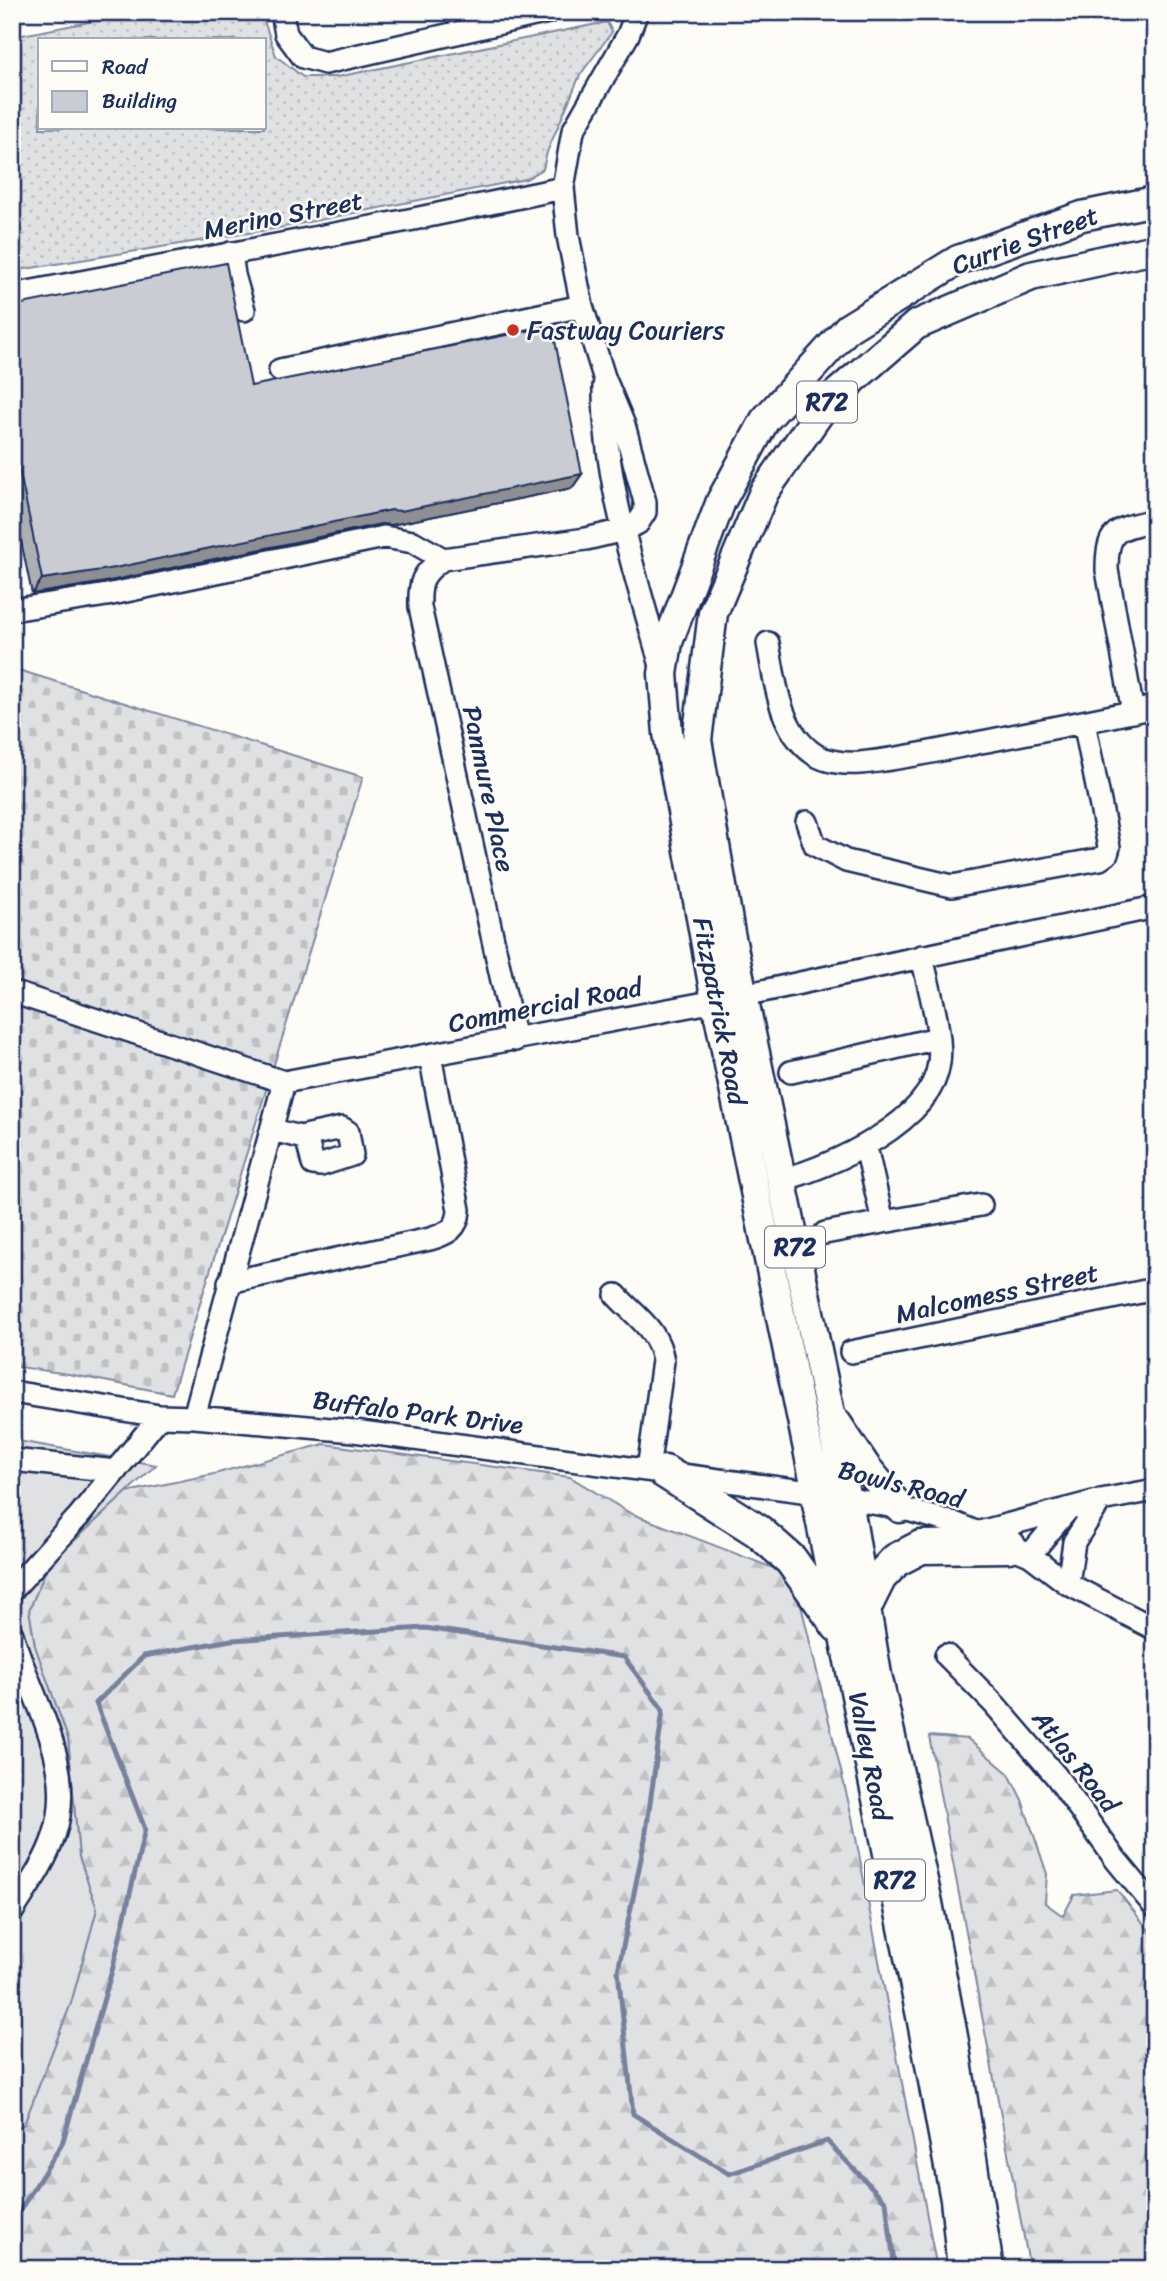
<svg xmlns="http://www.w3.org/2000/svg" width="1167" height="2281" font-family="Sriracha,sans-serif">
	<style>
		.grass { fill: url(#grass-dots); stroke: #7e88a0; stroke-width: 2; fill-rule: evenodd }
		.forest { fill: url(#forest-firs); stroke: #7e88a0; stroke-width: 2 }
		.cemetery { fill: url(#cemetery-stones); stroke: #7e88a0; stroke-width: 2 }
		.pitch { fill: #e0e1e3; stroke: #7e88a0; stroke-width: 2 }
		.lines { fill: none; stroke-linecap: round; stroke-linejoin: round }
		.stream { stroke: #76819c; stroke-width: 5 }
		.minor-casing { stroke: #1b2f5e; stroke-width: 26 }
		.major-casing { stroke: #1b2f5e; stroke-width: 33 }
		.highway-casing { stroke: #1b2f5e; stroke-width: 37 }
		.minor { stroke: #fdfcf7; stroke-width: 21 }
		.major { stroke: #fdfcf7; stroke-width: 28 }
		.highway { stroke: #fdfcf7; stroke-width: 32 }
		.wall { fill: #adafb5; stroke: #1b2f5e; stroke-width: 2 }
		.shaded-wall { fill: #8d8f94; stroke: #1b2f5e; stroke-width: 2 }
		.building { fill: #c9ccd3; stroke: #1b2f5e; stroke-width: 2 }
		.poi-dot { fill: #c8321e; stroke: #fdfcf7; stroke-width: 2.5 }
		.labels { text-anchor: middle; stroke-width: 5; stroke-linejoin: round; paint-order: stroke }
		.shield { fill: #fdfcf7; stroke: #5f6c8c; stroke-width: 2 }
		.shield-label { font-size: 24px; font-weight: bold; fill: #1b2f5e }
		.street-label { font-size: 26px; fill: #1b2f5e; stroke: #fdfcf7 }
		.poi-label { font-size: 26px; fill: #1b2f5e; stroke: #fdfcf7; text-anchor: start }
	</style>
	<defs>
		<pattern id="grass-dots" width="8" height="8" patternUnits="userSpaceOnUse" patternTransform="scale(1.75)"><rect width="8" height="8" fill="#e0e1e3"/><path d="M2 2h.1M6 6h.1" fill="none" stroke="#c0c1c5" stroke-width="1.8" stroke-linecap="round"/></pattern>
		<pattern id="forest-firs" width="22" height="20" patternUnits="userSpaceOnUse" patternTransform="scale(1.75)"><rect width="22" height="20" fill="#e0e1e3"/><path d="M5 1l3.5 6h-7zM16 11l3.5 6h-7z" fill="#c0c1c5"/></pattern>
		<pattern id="cemetery-stones" width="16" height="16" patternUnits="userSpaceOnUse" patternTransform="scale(1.75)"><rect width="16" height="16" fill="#e0e1e3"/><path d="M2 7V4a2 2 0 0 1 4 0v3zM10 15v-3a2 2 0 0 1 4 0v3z" fill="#c0c1c5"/></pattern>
	</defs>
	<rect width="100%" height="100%" fill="#fdfcf7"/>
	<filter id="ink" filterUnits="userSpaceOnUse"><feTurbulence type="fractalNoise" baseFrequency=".0143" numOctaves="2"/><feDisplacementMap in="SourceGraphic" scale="14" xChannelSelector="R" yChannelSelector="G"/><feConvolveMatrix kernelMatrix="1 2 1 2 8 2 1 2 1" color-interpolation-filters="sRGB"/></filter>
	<g filter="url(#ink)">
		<!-- grass -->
		<path class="grass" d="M140,12H261L276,56L303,77H337L607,22L612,32L580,75L547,152L543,169L526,179L273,229L12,271V37ZM40,40H264V128H40Z"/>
		<!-- forest -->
		<path class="forest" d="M324,1444L570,1477L630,1513L794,1576L852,1817L937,2269H12V2131L24,2124L71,2003L97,1909L79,1857L68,1739L35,1646L29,1610L48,1565L127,1492L214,1474Z
			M929,1736L968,1739L1009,1774L1022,1800L1047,1874L1045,1903L1063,1916L1074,1895L1117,1890L1155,1938V2269H1030Z"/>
		<!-- cemetery -->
		<path class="cemetery" d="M12,668L363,777L172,1394L68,1374L12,1366Z"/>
		<!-- pitch -->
		<path class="pitch" d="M12,1440L156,1465L48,1565L29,1610L35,1646L68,1739L79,1857L97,1909L71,2003L24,2124L12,2131Z"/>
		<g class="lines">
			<!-- stream -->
			<path class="stream" d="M12,2223L62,2144L113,1967L145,1829L96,1703L144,1656L231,1640L425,1628L624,1657L663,1710L645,1839L618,1971L633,2114L729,2174L827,2141L886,2202L895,2269"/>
			<defs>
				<path id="minor" d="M282,12L286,34L303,57L325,63L548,12
					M231,253L234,275L244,310
					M12,295L414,219L563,188
					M280,370L582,306
					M604,386C603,481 636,575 661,666
					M12,610L107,595L384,537L413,542L443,559
					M768,643C775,681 779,730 814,754C826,762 845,764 860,763C903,759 945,749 987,741C1043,730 1099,719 1155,707
					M1133,712L1107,570C1107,528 1117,529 1155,520
					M807,822L815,845L846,861L952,886L1100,859L1107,854L1109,847L1084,722
					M12,992L284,1082
					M515,1040L420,607C419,582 422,573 443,559L586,539L624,530L638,523L645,512V502L624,425L604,377L582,306L568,236L563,188L573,131L628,35L637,12
					M791,1072L938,1038
					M273,1130L300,1137L342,1128L348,1132L352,1155L321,1165L313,1164L306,1136
					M866,1147L883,1222L981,1205
					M781,1180C831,1167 932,1122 939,1063C943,1034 928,986 922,956
					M825,1233L883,1222
					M229,1282L430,1239C447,1234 458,1229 459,1210L430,1055
					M616,1295C637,1318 658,1329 663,1361L648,1470
					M851,1352L1155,1289
					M12,1392L160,1416L194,1417L354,1431L817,1493L900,1508L954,1523L1030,1555L1068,1584L1155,1629
					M194,1417L284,1082L716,1001L1155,907
					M12,1460L116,1471
					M976,1533L1101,1500L1155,1490
					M1030,1555L1068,1509
					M1068,1584L1074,1542L1101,1500
					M12,1590L79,1516L160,1416
					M12,1634C31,1700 78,1765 54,1836C45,1864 27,1888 12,1912
					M946,1655L995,1705L1056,1776L1116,1860L1155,1907"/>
				<path id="major" d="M836,1422L866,1467L900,1508
					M817,1493L716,1001L668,733L663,674L668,642L721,501L765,420L848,328L958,260L1082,216L1155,201
					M846,1500L830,1413L730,933L697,740L713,613L764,492L827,402L916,325L1031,276L1155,249"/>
				<path id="highway" d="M665,1472L758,1531L791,1560L838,1626
					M817,1493L923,2016L957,2199L964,2269
					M846,1500L875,1675L926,1903L952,2042L987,2269
					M864,1609L880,1577L896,1560L921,1547L1009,1546"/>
			</defs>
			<!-- minor casing -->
			<use href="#minor" class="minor-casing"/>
			<!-- major casing -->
			<use href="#major" class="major-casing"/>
			<!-- highway casing -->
			<use href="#highway" class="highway-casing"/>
			<!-- minor -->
			<use href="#minor" class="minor"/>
			<!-- major -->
			<use href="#major" class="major"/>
			<!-- highway -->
			<use href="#highway" class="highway"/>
		</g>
		<!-- wall -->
		<path class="wall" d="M12,306L251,386L582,474L572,488L391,525L381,524L105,582L32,594L12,497Z"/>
		<!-- shaded-wall -->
		<path class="shaded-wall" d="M582,474L572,488L391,525L381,524L105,582L32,594L42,579L391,510Z"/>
		<!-- building -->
		<path class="building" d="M226,263L251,386L552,326L582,474L401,511L391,510L115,568L42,579L12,435V306Z
			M12,1651L15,1652L18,1658L12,1687Z"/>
	</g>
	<!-- markers -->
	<circle class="poi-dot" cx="513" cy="330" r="7"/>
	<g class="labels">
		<!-- shield labels -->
		<g class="shield">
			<rect x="797" y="381.5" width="60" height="41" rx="5"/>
			<rect x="765" y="1226.5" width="60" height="41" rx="5"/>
			<rect x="865" y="1859.5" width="60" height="41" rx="5"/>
		</g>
		<g class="shield-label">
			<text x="827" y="410">R72</text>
			<text x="795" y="1255">R72</text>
			<text x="895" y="1888">R72</text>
		</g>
		<!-- street labels -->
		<g class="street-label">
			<text transform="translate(283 215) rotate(-11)" y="9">Merino Street</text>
			<text transform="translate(1025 240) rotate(-20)" y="9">Currie Street</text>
			<text transform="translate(489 789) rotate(78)" y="9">Panmure Place</text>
			<text transform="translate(545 1005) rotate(-11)" y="9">Commercial Road</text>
			<text transform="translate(720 1011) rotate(79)" y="9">Fitzpatrick Road</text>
			<text transform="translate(997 1293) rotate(-12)" y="9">Malcomess Street</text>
			<text transform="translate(418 1412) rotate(7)" y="9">Buffalo Park Drive</text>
			<text transform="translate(901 1484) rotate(14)" y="9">Bowls Road</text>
			<text transform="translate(870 1756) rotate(79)" y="9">Valley Road</text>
			<text transform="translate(1076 1761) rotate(52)" y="9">Atlas Road</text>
		</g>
		<!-- poi labels -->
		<g class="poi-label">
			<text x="527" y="339">Fastway Couriers</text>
		</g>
	</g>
	<!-- margin -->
	<rect width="1167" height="2281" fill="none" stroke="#fdfcf7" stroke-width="42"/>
	<rect x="21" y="21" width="1125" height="2239" fill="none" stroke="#1b2f5e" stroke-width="2.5" filter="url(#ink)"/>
	<!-- legend -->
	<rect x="38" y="38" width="228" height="91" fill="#fdfcf7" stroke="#a3aaba" stroke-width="2"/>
	<rect x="52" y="61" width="35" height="10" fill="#fdfcf7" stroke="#a3aaba" stroke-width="2"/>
	<text x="102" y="74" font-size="21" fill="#1b2f5e">Road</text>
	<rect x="52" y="91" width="35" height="21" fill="#c9ccd3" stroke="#a3aaba" stroke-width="2"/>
	<text x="102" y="108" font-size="21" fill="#1b2f5e">Building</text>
</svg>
